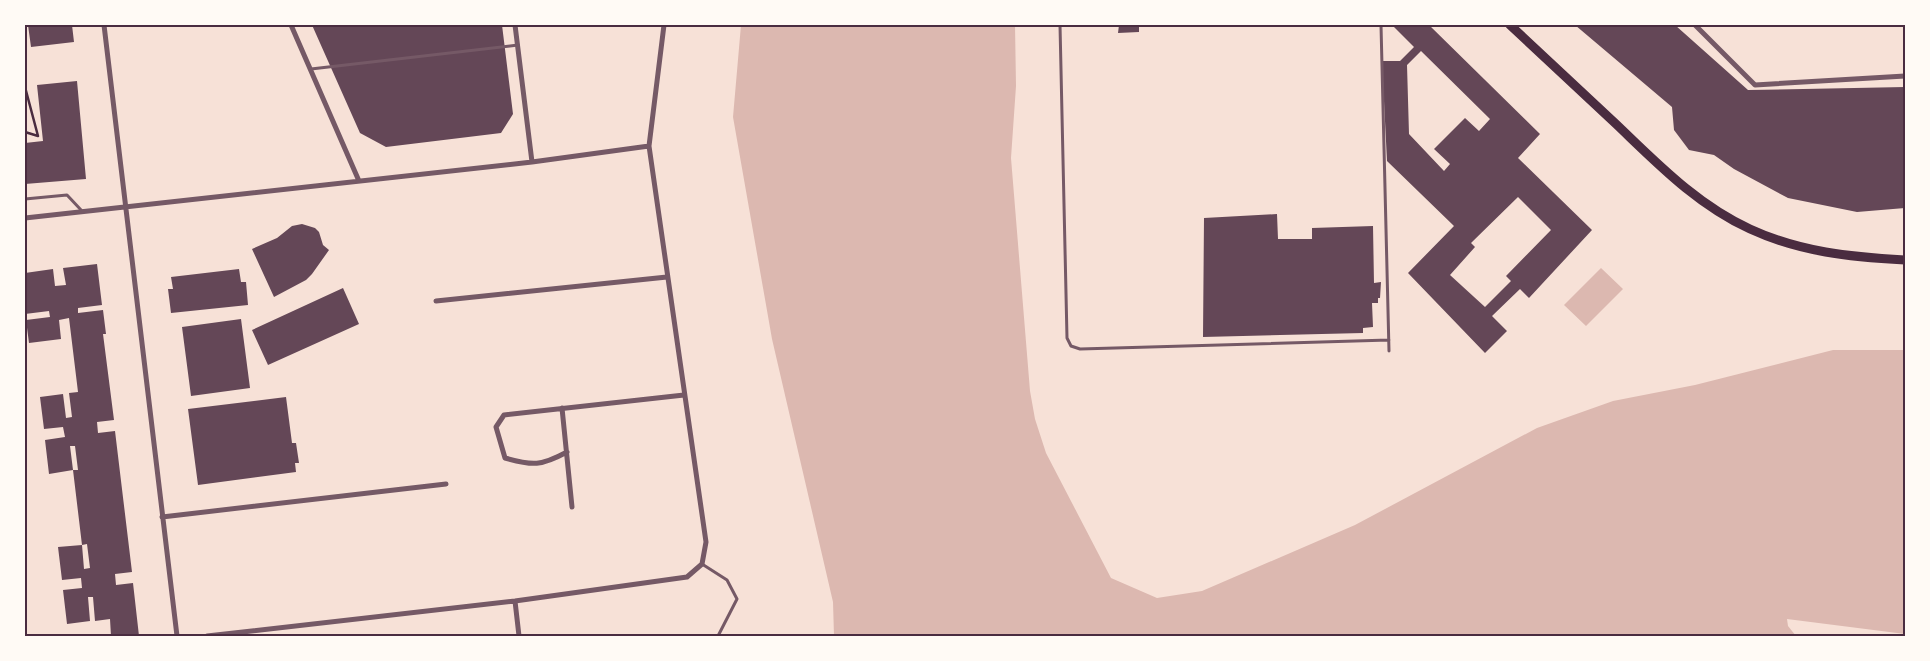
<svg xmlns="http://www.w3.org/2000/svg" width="1930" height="661" font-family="'DejaVu Sans',sans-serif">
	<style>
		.water { fill: #dcb8b0 }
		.building { fill: #644757; fill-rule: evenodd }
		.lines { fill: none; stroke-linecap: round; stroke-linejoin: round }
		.path { stroke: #4a2c40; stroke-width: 2.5 }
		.service { stroke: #755966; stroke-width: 3 }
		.minor { stroke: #755966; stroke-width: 5 }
		.secondary { stroke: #4a2c40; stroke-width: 9 }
		.neatline { fill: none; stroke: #4a2c40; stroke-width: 2 }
	</style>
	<rect width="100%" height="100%" fill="#f7e1d7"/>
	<!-- water -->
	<path class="water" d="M741,25H1015L1016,86L1011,158L1030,391L1035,419L1046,453L1111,578L1157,598L1202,591L1355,525L1537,428L1613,401L1695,385L1833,350H1905V634L1787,619L1788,626L1796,636H834L833,602L772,339L733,117Z
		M1601,268L1623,289L1586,326L1564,305Z"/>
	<!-- building -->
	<path class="building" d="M28,25H72L74,42L31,47Z
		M312,25H502L513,114L501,133L386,147L360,133Z
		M1119,25H1139V32L1118,33Z
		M1392,25H1429L1540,134L1518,158L1592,230L1529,298L1520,289L1492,316L1507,331L1485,353L1408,273L1454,226L1387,161L1382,61H1400L1414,47ZM1421,51L1490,119L1479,131L1465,118L1434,149L1450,164L1444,171L1409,134L1407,65ZM1518,197L1551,230L1506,276L1511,281L1485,307L1450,275L1475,247L1471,243Z
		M1575,25H1675L1748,90L1905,87V208L1857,212L1788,198L1734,169L1714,155L1689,150L1674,130L1672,107Z
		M77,81L86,179L25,184V143L43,141L37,85Z
		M1277,214L1278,239H1312V228L1373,226L1374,283L1381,282L1380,298H1378V303H1372L1373,327L1363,328V333L1203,337L1204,218Z
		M302,224L315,228L319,232L323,245L329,250L312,274L306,280L274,297L252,249L277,238L292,226Z
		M97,264L102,305L78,308V313L103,310L106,334H103L114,420L97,422L98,433L115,431L132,572L115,574L116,585L133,583L139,636H111L110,619L95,621L93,597H88L90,621L67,624L63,590L82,588L81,578L62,580L58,547L82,545L84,569L90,568L87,544L82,545L73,470H78L75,446H70L73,470L49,474L45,440L65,437L63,427L44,429L40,397L63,394L66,418L72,417L69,393L78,392L69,318L59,320L61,339L29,343L26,320L50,317L49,311L25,314V273L53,269L55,286L66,285L63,268Z
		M239,269L241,282H246L248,305L171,313L168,289H173L171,277Z
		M343,288L359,324L268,365L252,330Z
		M241,319L250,388L191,396L182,327Z
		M286,397L292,443H296L299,463H295L296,472L198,485L188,409Z"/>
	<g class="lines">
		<!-- path -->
		<path class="path" d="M25,87L38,136L25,132"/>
		<!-- service -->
		<path class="service" d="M1060,25L1067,338L1071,346L1080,349L1389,340
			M1381,25L1389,351
			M311,69L518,45
			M25,199L67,195L82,211
			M702,564L727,580L737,599L718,636"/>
		<!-- minor -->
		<path class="minor" d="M104,25L177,636
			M291,25L359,181
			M515,25L532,162
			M1695,25L1755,85L1905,76
			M25,218L532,162L649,146
			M436,301L667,277
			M562,408L572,507
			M567,452C541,466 533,466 505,458L496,427L504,415L684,395
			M162,517L446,484
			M515,601L519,636
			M207,636L515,601L687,577L702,564L706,542L649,146L664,25"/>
		<!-- secondary -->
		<path class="secondary" d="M1510,25C1545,58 1581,91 1616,124C1657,163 1696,204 1750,229C1800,252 1850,257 1905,260"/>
	</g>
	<!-- border -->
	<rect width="1930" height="661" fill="none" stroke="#fffaf5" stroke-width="52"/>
	<rect x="26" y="26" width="1878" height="609" class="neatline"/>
</svg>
